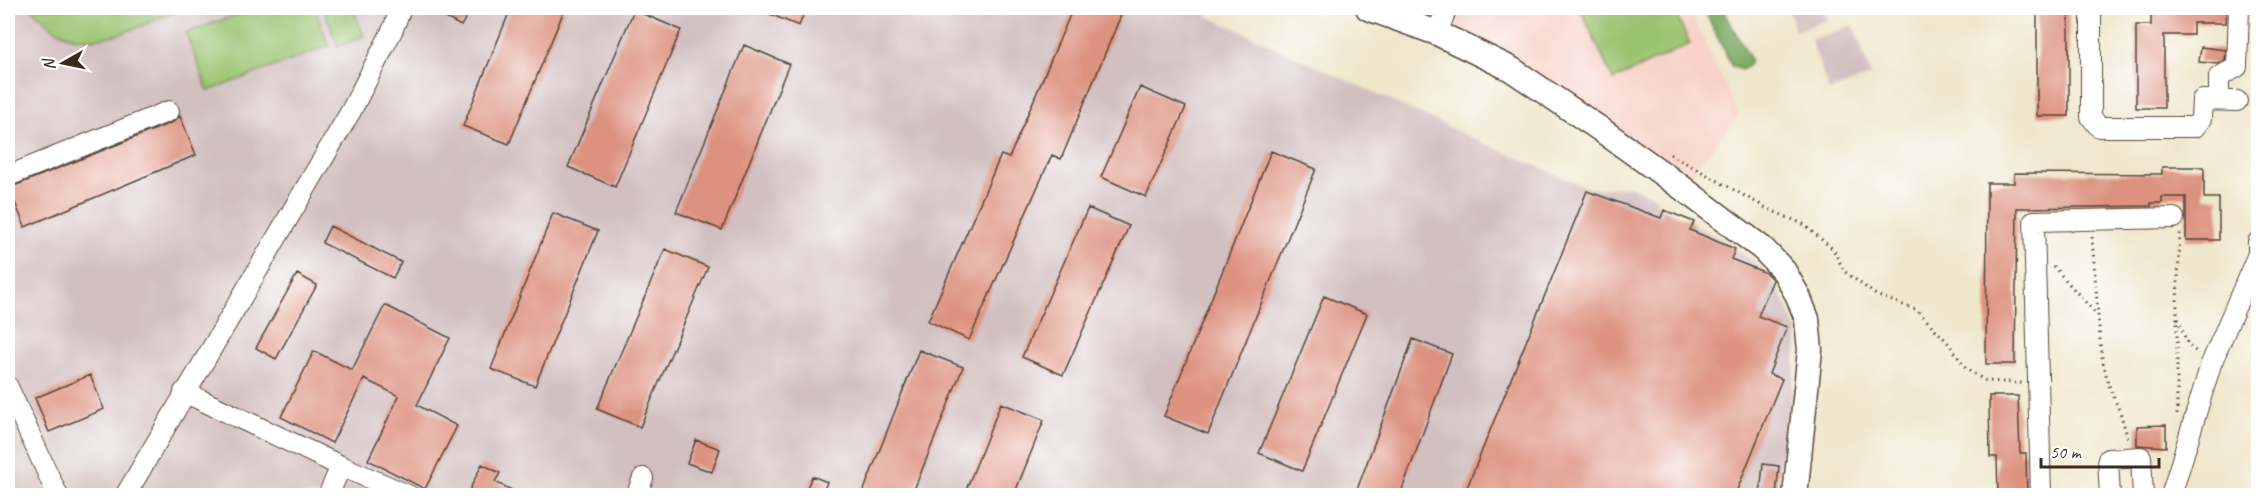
<svg xmlns="http://www.w3.org/2000/svg" width="2266" height="503" font-family="Caveat,sans-serif">
	<style>
		.built { fill: #f7d1c6 }
		.industrial { fill: #d2bfbf }
		.green { fill: #99c26e; stroke: #6a7646; stroke-width: 1.5 }
		.forest { fill: #7aa861; stroke: #5a6940; stroke-width: 1.5 }
		.building { fill: #dd917f }
		.lines { fill: none; stroke-linecap: round; stroke-linejoin: round }
		.minor-casing { stroke: #564638; stroke-width: 22 }
		.major-casing { stroke: #564638; stroke-width: 27 }
		.path { stroke: #564638; stroke-width: 3; stroke-dasharray: 1.5 4.5; stroke-linecap: butt }
		.minor { stroke: #fff; stroke-width: 20 }
		.major { stroke: #fff; stroke-width: 24 }
	</style>
	<rect width="100%" height="100%" fill="#fff"/>
	<filter id="ink" filterUnits="userSpaceOnUse"><feTurbulence type="fractalNoise" baseFrequency=".0167" numOctaves="2"/><feDisplacementMap in="SourceGraphic" scale="12" xChannelSelector="R" yChannelSelector="G"/><feConvolveMatrix kernelMatrix="1 2 1 2 8 2 1 2 1" color-interpolation-filters="sRGB"/></filter>
	<filter id="wash" filterUnits="userSpaceOnUse"><feTurbulence type="fractalNoise" baseFrequency=".008" numOctaves="4" result="noise"/><feDisplacementMap in="SourceGraphic" scale="24" xChannelSelector="R" yChannelSelector="G"/><feGaussianBlur stdDeviation="1.35" result="paint"/><feColorMatrix in="noise" values="0 0 0 0 0 0 0 0 0 0 0 0 0 0 0 0 0 1.4 0 .05"/><feComposite in="paint" operator="in"/></filter>
	<g filter="url(#wash)">
		<rect width="100%" height="100%" fill="#efe7cc"/>
		<!-- built -->
		<path class="built" d="M1388,8H1689L1739,116L1685,181Z"/>
		<!-- industrial -->
		<path class="industrial" d="M8,8H1190L1479,141L1587,188L1600,189L1630,186L1655,197L1659,206L1732,245L1759,266L1777,286L1798,332L1792,392L1779,466L1778,495H8Z
			M1788,8H1823L1827,20L1795,31Z
			M1853,25L1871,76L1829,91L1811,40Z"/>
		<!-- green -->
		<path class="green" d="M31,8H183C147,22 103,50 64,34C51,28 41,17 31,8Z
			M255,8H315L329,46L208,91L186,33Z
			M323,8H353L364,36L338,46Z
			M1580,8H1673L1690,44L1613,80Z"/>
		<!-- forest -->
		<path class="forest" d="M1707,8H1722L1751,60L1749,65L1742,70L1732,67L1706,14Z"/>
		<g id="blocks">
			<!-- building -->
			<path class="building" d="M427,8H471L461,26Z
				M511,8H565L509,144L463,126Z
				M755,8H806L799,26Z
				M1073,8H1124L1061,159L1052,155L969,340L928,321L1001,155L1009,158Z
				M2037,8H2069V116H2037Z
				M2151,8H2226V23H2193V35H2164V108H2136V25H2151Z
				M634,10L681,30L615,187L568,167Z
				M744,45L789,64L722,230L676,212Z
				M2201,47L2226,50L2225,60L2218,64L2199,62Z
				M1140,87L1186,107L1146,197L1101,177Z
				M180,116L196,155L25,227L9,188L173,122Z
				M1271,151L1316,169L1208,434L1164,416Z
				M2162,167H2204V198H2219V240H2186V197H2162V203H2151V206L2017,208L2015,364H1986L1987,183H2014V173L2162,174Z
				M1587,191L1661,218L1664,210L1694,222L1690,230L1735,249L1731,259L1766,273L1773,280L1758,316L1787,327L1769,374L1782,379L1735,495H1464Z
				M1088,208L1129,226L1063,375L1022,357Z
				M553,213L598,231L535,386L491,369Z
				M330,226L401,262L393,278L322,243Z
				M665,249L708,267L640,427L597,409Z
				M297,274L317,285L276,359L256,348Z
				M1324,296L1367,314L1302,471L1259,453Z
				M385,305L450,338L417,405L457,426L425,489L368,460L399,396L364,379L332,443L281,417L314,351L352,370Z
				M1413,339L1452,354L1400,495H1355Z
				M919,350L963,367L912,495H862Z
				M90,375L104,409L49,432L35,398Z
				M1989,396H2018L2020,453H2026L2027,495H1998L1997,457H1990Z
				M1001,403L1044,420L1014,495H964Z
				M2166,425V447L2137,445V426Z
				M696,440L720,449L712,472L687,463Z
				M482,464L500,473L495,482L522,495H467Z
				M1763,464L1779,466L1776,495H1760Z
				M812,476L827,482L822,495H804Z"/>
		</g>
	</g>
	<g filter="url(#ink)">
		<use href="#blocks" fill-opacity="0" stroke="#564638" stroke-width="1.5"/>
		<g class="lines">
			<defs>
				<path id="minor" d="M2091,8V117L2099,127H2195L2201,119L2202,100L2237,101
					M1437,33L1447,8
					M2219,100V77L2237,67L2239,8
					M8,176L169,111
					M8,387L58,496
					M184,392L341,466L410,496
					M125,496L351,111L393,29L401,8
					M328,496L341,466
					M636,496L643,478
					M2041,496L2034,221L2174,218
					M2110,496L2108,459L2141,457L2143,496
					M2171,496L2211,364L2258,254V242"/>
				<path id="major" d="M1368,8L1437,33L1511,69L1600,129L1681,187L1763,249L1784,271L1798,296L1807,319L1810,350L1795,496"/>
			</defs>
			<!-- minor casing -->
			<use href="#minor" class="minor-casing"/>
			<!-- major casing -->
			<use href="#major" class="major-casing"/>
			<!-- path -->
			<path class="path" d="M1670,154L1768,209L1803,224L1833,249L1844,271L1876,295L1917,310L1950,345L1966,369L1986,381L2022,383
				M2092,237L2101,353L2108,383L2121,415L2129,442
				M2053,266L2097,315
				M2178,319L2188,345L2198,353
				M2177,415V303L2180,233
				M654,491L667,496"/>
			<!-- minor -->
			<use href="#minor" class="minor"/>
			<!-- major -->
			<use href="#major" class="major"/>
		</g>
	</g>
	<!-- margin -->
	<rect width="2266" height="503" fill="none" stroke="#fff" stroke-width="30"/>
	<!-- north arrow -->
	<g transform="translate(63 63) rotate(261)" stroke="#ffffff" stroke-width="4.5" paint-order="stroke">
	<path d="M0-4.5L10 22L0 15L-10 22Z" fill="#3b2a1e"/>
	<text y="-9" font-size="16" font-weight="bold" text-anchor="middle" fill="#3b2a1e">N</text>
	</g>
	<!-- scale -->
	<path d="M2041 458v9h118v-9" fill="none" stroke="#3b2a1e" stroke-width="3"/>
	<text x="2050" y="458" font-size="18" fill="#3b2a1e" stroke="#ffffff" stroke-width="4.5" paint-order="stroke">50 m</text>
</svg>
